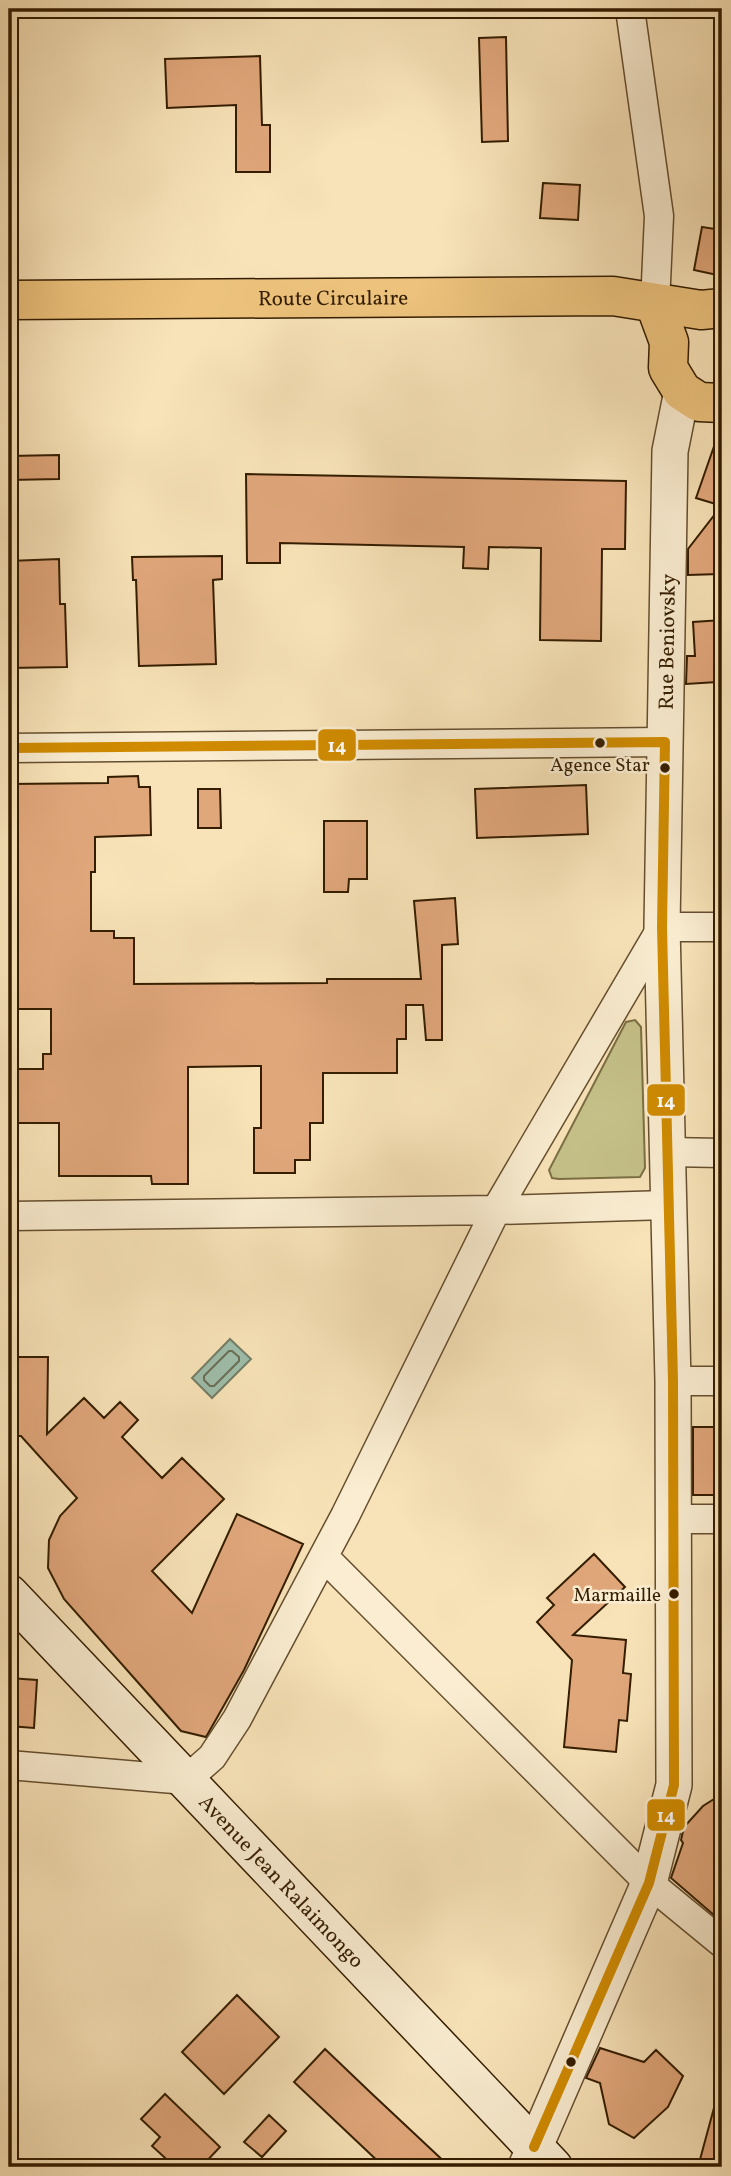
<svg xmlns="http://www.w3.org/2000/svg" width="731" height="2176" font-family="Vollkorn,serif">
	<style>
		.green { fill: #c5c189; stroke: #7c6f44; stroke-width: 2 }
		.water { fill: #9ebeab; stroke: #747e67; stroke-width: 2 }
		.lines { fill: none; stroke-linecap: round; stroke-linejoin: round }
		.shore { stroke: #696e56; stroke-width: 2 }
		.building { fill: #e0a77b; stroke: #341d00; stroke-width: 2 }
		.minor-casing { stroke: #654e2e; stroke-width: 31 }
		.tertiary-casing { stroke: #654e2e; stroke-width: 38 }
		.secondary-casing { stroke: #341d00; stroke-width: 41 }
		.primary-casing { stroke: #341d00; stroke-width: 41 }
		.minor { stroke: #faedd1; stroke-width: 28 }
		.tertiary { stroke: #faedd1; stroke-width: 35 }
		.secondary { stroke: #faedd1; stroke-width: 38 }
		.primary { stroke: #ecc27c; stroke-width: 38 }
		.bus-1-casing { stroke: #faedd1; stroke-width: 16 }
		.bus-1 { stroke: #d08b00; stroke-width: 10 }
		.bus-dot { fill: #341d00; stroke: #faedd1; stroke-width: 2.5 }
		.labels { text-anchor: middle; stroke-width: 5; stroke-linejoin: round; paint-order: stroke }
		.bus-label { font-size: 19px; fill: #341d00; stroke: #faedd1 }
		.street-label { font-size: 21px; fill: #341d00; stroke: #faedd1 }
		.line-badge { stroke: #faedd1; stroke-width: 2.5 }
		.badge-label { font-size: 19px; text-anchor: middle; font-weight: bold; fill: #fff }
	</style>
	<rect width="100%" height="100%" fill="#f8e3b8"/>
	<filter id="stains"><feTurbulence type="fractalNoise" baseFrequency=".00286" numOctaves="4"/><feColorMatrix values="0 0 0 0 .2 0 0 0 0 .09 0 0 0 0 .02 0 0 0 .5 -.17"/></filter>
	<radialGradient id="worn" r=".72"><stop offset=".6" stop-color="#630" stop-opacity="0"/><stop offset="1" stop-color="#630" stop-opacity=".3"/></radialGradient>
	<!-- green -->
	<path class="green" d="M635,1020L641,1027L645,1168L640,1177L559,1179L552,1178L549,1170L626,1022Z"/>
	<!-- water -->
	<path class="water" d="M230,1339L251,1359L212,1398L192,1378Z"/>
	<g class="lines">
		<!-- shore -->
		<path class="shore" d="M229,1351H232L239,1357V1361L214,1386H210L204,1380V1376Z"/>
	</g>
	<!-- building -->
	<path class="building" d="M506,37L508,141L482,142L479,38Z
		M260,56L262,125H270V172H236V105L167,108L165,59Z
		M543,183L580,185L578,220L540,218Z
		M702,227L722,230V276L694,270Z
		M719,432L722,433V506L696,498Z
		M59,455V479L9,480V456Z
		M246,474L626,481L625,549H602L601,641L540,640L541,548L489,547L488,569L463,568L464,547L280,543V563H247Z
		M719,509L720,574L688,575V549Z
		M222,556V579L213,580L216,664L139,666L136,580H133L132,557Z
		M59,559L60,604H65L67,667L9,668V561Z
		M722,620V661H716L717,682L686,684L687,656H695L693,622Z
		M138,776L139,787H150L151,835L95,837V872H91V931H114V938H134V984L327,983V979H421L414,901L455,898L458,944L442,945V1040H426L423,1005H406V1039H397V1073H323V1123H310V1160H295V1173H254V1128H261V1066L188,1067V1184H152L151,1176H59V1123H9V1069H43V1054H51V1009H9V784L108,783V777Z
		M586,785L588,834L477,838L475,789Z
		M198,789H220L221,828H198Z
		M324,821H367V879H349L348,892H324Z
		M9,1357H48L47,1434L84,1398L104,1418L120,1402L138,1420L122,1437L162,1478L182,1458L224,1499L152,1571L192,1613L237,1514L303,1544L244,1670L206,1737L181,1731L64,1599L48,1568L49,1540L60,1516L77,1498L21,1436H9Z
		M693,1427H722V1495H693Z
		M594,1554L625,1587L573,1635L626,1640L623,1673L631,1674L627,1721L619,1720L616,1752L564,1747L572,1660L537,1622L554,1605L547,1598Z
		M9,1678L37,1680L34,1728L9,1726Z
		M722,1794V1922L671,1878L683,1843L681,1840L684,1827L703,1806Z
		M237,1995L279,2037L224,2094L182,2052Z
		M600,2048L644,2062L656,2050L683,2076L668,2107L634,2138L609,2124L600,2083L586,2078Z
		M325,2049L370,2092L450,2167H384L294,2082Z
		M165,2094L220,2147L201,2167H175L152,2146L160,2137L141,2119Z
		M715,2104L722,2105V2167H698Z
		M269,2115L286,2131L262,2157L244,2142Z"/>
	<g class="lines">
		<defs>
			<path id="minor" d="M630,9L659,216L655,304
				M9,748L665,742
				M667,1152L722,1153
				M9,1216L496,1210L667,1205
				M673,1381H722
				M673,1519H722
				M324,1557L649,1883L722,1943
				M9,1765L186,1780L212,1757L237,1719L345,1516L496,1210L662,927H722"/>
			<g id="tertiary">
				<path id="s1" d="M526,2167L649,1883L674,1785L673,1381L662,927L670,451L682,391"/>
			</g>
			<g id="secondary">
				<path id="s2" d="M9,1594L553,2167"/>
			</g>
			<g id="primary">
				<path id="s3" d="M9,300L613,296L701,310L722,308"/>
				<path d="M655,304L669,342L668,368L682,391L699,402L722,403"/>
			</g>
		</defs>
		<!-- minor casing -->
		<use href="#minor" class="minor-casing"/>
		<!-- tertiary casing -->
		<use href="#tertiary" class="tertiary-casing"/>
		<!-- secondary casing -->
		<use href="#secondary" class="secondary-casing"/>
		<!-- primary casing -->
		<use href="#primary" class="primary-casing"/>
		<!-- minor -->
		<use href="#minor" class="minor"/>
		<!-- tertiary -->
		<use href="#tertiary" class="tertiary"/>
		<!-- secondary -->
		<use href="#secondary" class="secondary"/>
		<!-- primary -->
		<use href="#primary" class="primary"/>
		<defs>
			<path id="bus-1" d="M9,748L665,742
				M534,2147L649,1883L674,1785L673,1381L662,927L665,742"/>
		</defs>
		<!-- bus-1 casing -->
		<use href="#bus-1" class="bus-1-casing"/>
		<!-- bus-1 -->
		<use href="#bus-1" class="bus-1"/>
	</g>
	<!-- markers -->
	<g class="bus-dot">
		<circle cx="600" cy="743" r="6"/>
		<circle cx="665" cy="768" r="6"/>
		<circle cx="674" cy="1594" r="6"/>
		<circle cx="571" cy="2062" r="6"/>
	</g>
	<g class="labels">
		<!-- bus labels -->
		<g class="bus-label">
			<text x="600" y="771">Agence Star</text>
			<text x="661" y="1601" text-anchor="end">Marmaille</text>
		</g>
		<!-- street labels -->
		<g class="street-label">
			<text dy="7" stroke="none"><textPath href="#s3" startOffset="324">Route Circulaire</textPath></text>
			<text dy="7" stroke="none"><textPath href="#s1" startOffset="1554">Rue Beniovsky</textPath></text>
			<text dy="7" stroke="none"><textPath href="#s2" startOffset="396">Avenue Jean Ralaimongo</textPath></text>
		</g>
	</g>
	<g class="line-badge">
		<rect x="317" y="728" width="40" height="34" rx="7" fill="#d08b00"/>
		<rect x="646" y="1083" width="40" height="34" rx="7" fill="#d08b00"/>
		<rect x="646" y="1798" width="40" height="34" rx="7" fill="#d08b00"/>
	</g>
	<g class="badge-label">
		<text x="337" y="752">14</text>
		<text x="666" y="1107">14</text>
		<text x="666" y="1822">14</text>
	</g>
	<!-- margin -->
	<rect width="731" height="2176" fill="none" stroke="#f8e3b8" stroke-width="35"/>
	<rect x="10" y="10" width="710" height="2155" fill="none" stroke="#341d00" stroke-width="3.5"/>
	<rect x="18" y="18" width="696" height="2141" fill="none" stroke="#341d00" stroke-width="2"/>
	<rect width="100%" height="100%" filter="url(#stains)"/>
	<rect width="100%" height="100%" fill="url(#worn)"/>
</svg>
